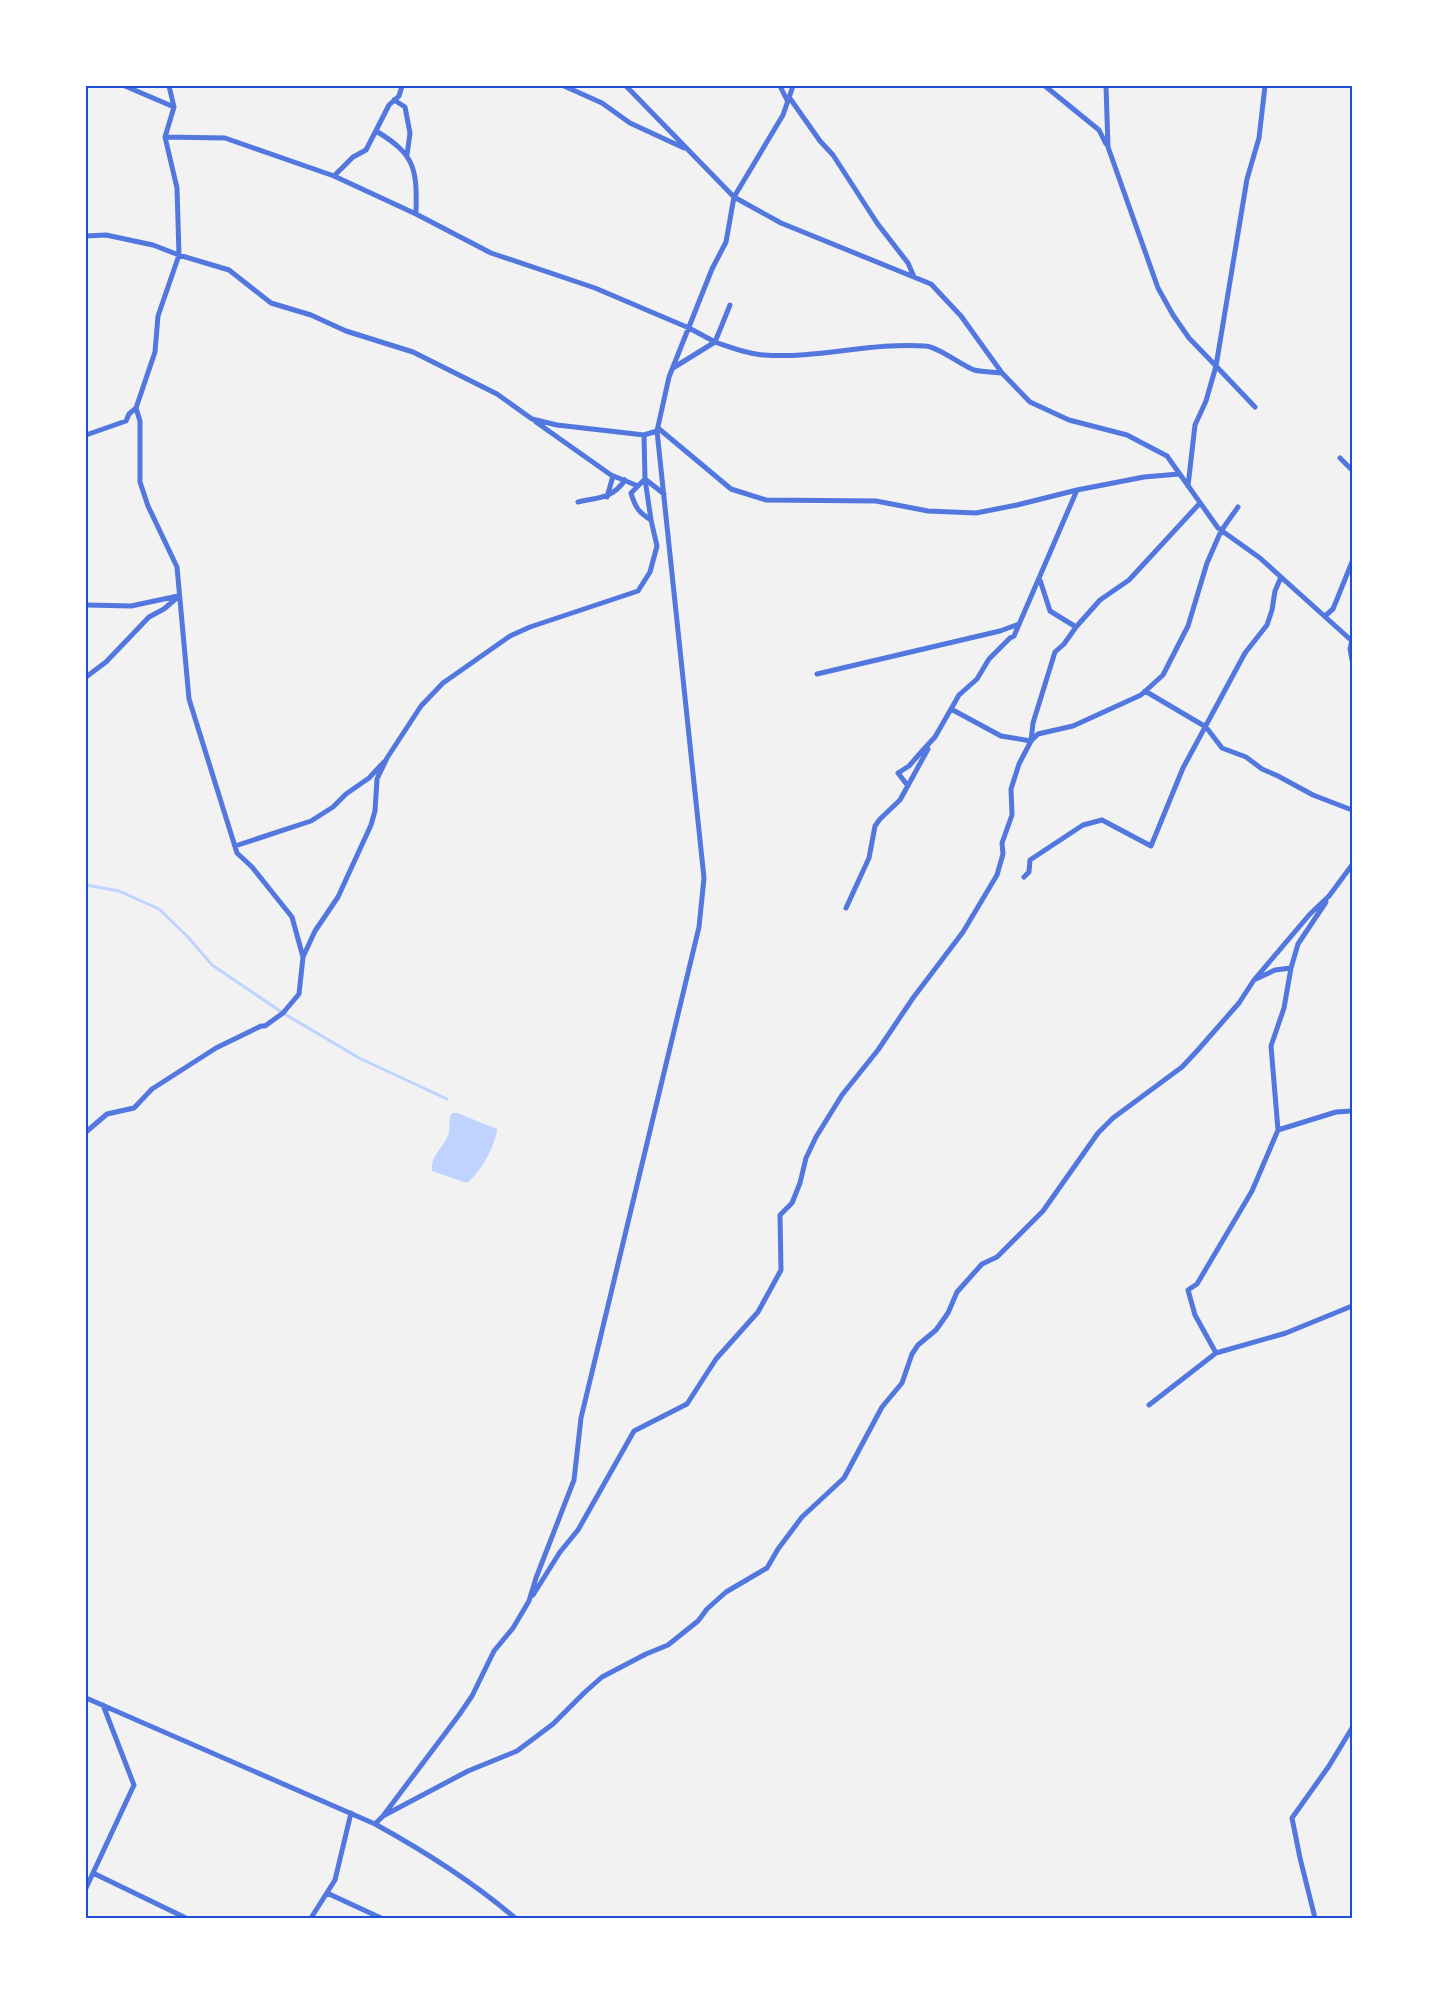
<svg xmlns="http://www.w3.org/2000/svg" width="1438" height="2004" font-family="Manrope,sans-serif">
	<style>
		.water { fill: #bfd3fe }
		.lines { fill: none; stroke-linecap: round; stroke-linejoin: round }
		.stream { stroke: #bfd3fe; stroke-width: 3 }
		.minor { stroke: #5277de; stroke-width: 5 }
		.neatline { fill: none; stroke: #1d4ed8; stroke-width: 2 }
	</style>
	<rect width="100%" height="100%" fill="#f2f2f2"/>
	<!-- water -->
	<path class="water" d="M452,1113H457L497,1129C496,1144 480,1174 467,1183L432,1171C430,1155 446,1146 449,1132C451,1124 447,1120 452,1113Z"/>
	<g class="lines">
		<!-- stream -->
		<path class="stream" d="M86,885L119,891L159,909L187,936L212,965L283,1013L359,1058L447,1099"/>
		<!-- minor -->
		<path class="minor" d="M125,86L174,107L165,137L177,188L179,255L158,316L155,352L136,408L140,421V482L148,506L177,567L189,699L237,853L252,867L292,917L303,957
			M169,86L174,107
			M564,86L602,103L630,123L684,148
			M626,86L734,197L781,223L931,284L961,316L1002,373L1030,402L1069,420L1127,435L1167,456L1218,528L1260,558L1352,641
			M780,86L787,100
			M1045,86L1099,130L1106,144
			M1106,86L1108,147L1158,288L1173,315L1189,338L1216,366
			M789,97L820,141L833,155L877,223L908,263L914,277
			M394,100L405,107L410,133L407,155
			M376,131C416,155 417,169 416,214
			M165,137L225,138L334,176L416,214L491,253L595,288L689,328L715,342L673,368
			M334,176L353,157L366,150L389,105L399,96L402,86
			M86,236L106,235L153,245L179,255L229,270L271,303L311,315L346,331L413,352L497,394L532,419L557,425L644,435
			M730,305L715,342C730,347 747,354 764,355C818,359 871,342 925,346C937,346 961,365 974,370C983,372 993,372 1002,373
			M1216,366L1247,179L1259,138L1265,86
			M536,422L611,475L638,486
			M658,428L731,489L766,500L876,501L928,511L976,513L1017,505L1077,490L1144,477L1179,474
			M86,435L126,421L129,414L136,408
			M1340,458L1352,470
			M645,479L651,520
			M645,479L664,494
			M1188,486L1195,425L1206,401L1216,366L1255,407
			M607,497L613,476
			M578,502C599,497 612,499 625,480
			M1040,580L1050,611L1076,627
			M86,605L131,606L178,596
			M1325,616L1333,609L1352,562
			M1352,640L1350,649L1352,660
			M817,674L1000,631L1019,624
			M86,677L106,662L149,617L164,609L179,596
			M1145,691L1206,727L1222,748L1246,757L1262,769L1278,776L1313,795L1352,810
			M951,709L1001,736L1031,741L1033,723L1055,652L1064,644L1076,627L1100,600L1129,580L1200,503
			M908,786L898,773L909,766L923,750L935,737L959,695L977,679L989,659L1010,638L1014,636L1077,490
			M235,846L311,821L333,807L346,794L369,778L384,762
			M1024,877L1029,872L1030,860L1083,825L1102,820L1151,846L1183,768L1245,653L1267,625L1272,610L1275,591L1281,577
			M846,908L869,858L875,826L880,819L900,800L928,749
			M1256,979L1275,970L1291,968
			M1278,1130L1336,1112L1352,1111
			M86,1132L107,1114L134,1108L152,1089L216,1048L261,1026H265L283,1013L299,994L303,957L315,931L338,897L371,825L375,811L377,779L387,758L421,706L443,683L510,636L530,627L638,591L650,572L657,546L651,520C639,513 635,507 631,493L645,479L644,435L657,431
			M1216,1353L1195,1315L1188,1290L1197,1284L1252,1191L1278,1130L1271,1046L1284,1008L1291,968L1298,944L1326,902
			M1149,1405L1216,1353L1286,1333L1352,1306
			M533,1595L560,1552L578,1530L634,1431L687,1404L716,1359L758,1312L781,1270L780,1215L792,1203L800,1183L806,1158L816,1137L842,1095L878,1050L913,998L963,932L997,875L1003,854L1002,843L1012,815L1011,789L1019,764L1031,741L1038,734L1073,726L1141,695L1163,675L1188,626L1207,563L1221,531L1238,507
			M86,1698L375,1824C424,1851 472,1881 515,1918
			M383,1816L459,1715L472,1696L494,1651L513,1628L529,1601L536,1578L574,1480L581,1418L699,927L704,878L657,431L669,377L712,269L726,242L734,197L783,115L793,86
			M375,1824L383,1816L468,1771L517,1751L553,1724L584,1693L602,1677L646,1654L668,1645L698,1621L707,1609L726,1592L767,1568L778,1549L802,1517L844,1478L882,1407L902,1383L912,1354L918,1345L936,1330L948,1313L957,1292L982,1264L997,1257L1043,1211L1098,1133L1113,1118L1182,1067L1197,1051L1239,1003L1254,980L1310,914L1329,896L1352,865
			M93,1873L186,1918
			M86,1888L134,1785L103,1705
			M327,1893L381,1918
			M311,1918L335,1880L351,1813
			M1315,1918L1300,1858L1292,1818L1329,1766L1352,1728"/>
	</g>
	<!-- border -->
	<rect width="1438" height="2004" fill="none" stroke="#ffffff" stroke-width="174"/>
	<rect x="87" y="87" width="1264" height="1830" class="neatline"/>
</svg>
